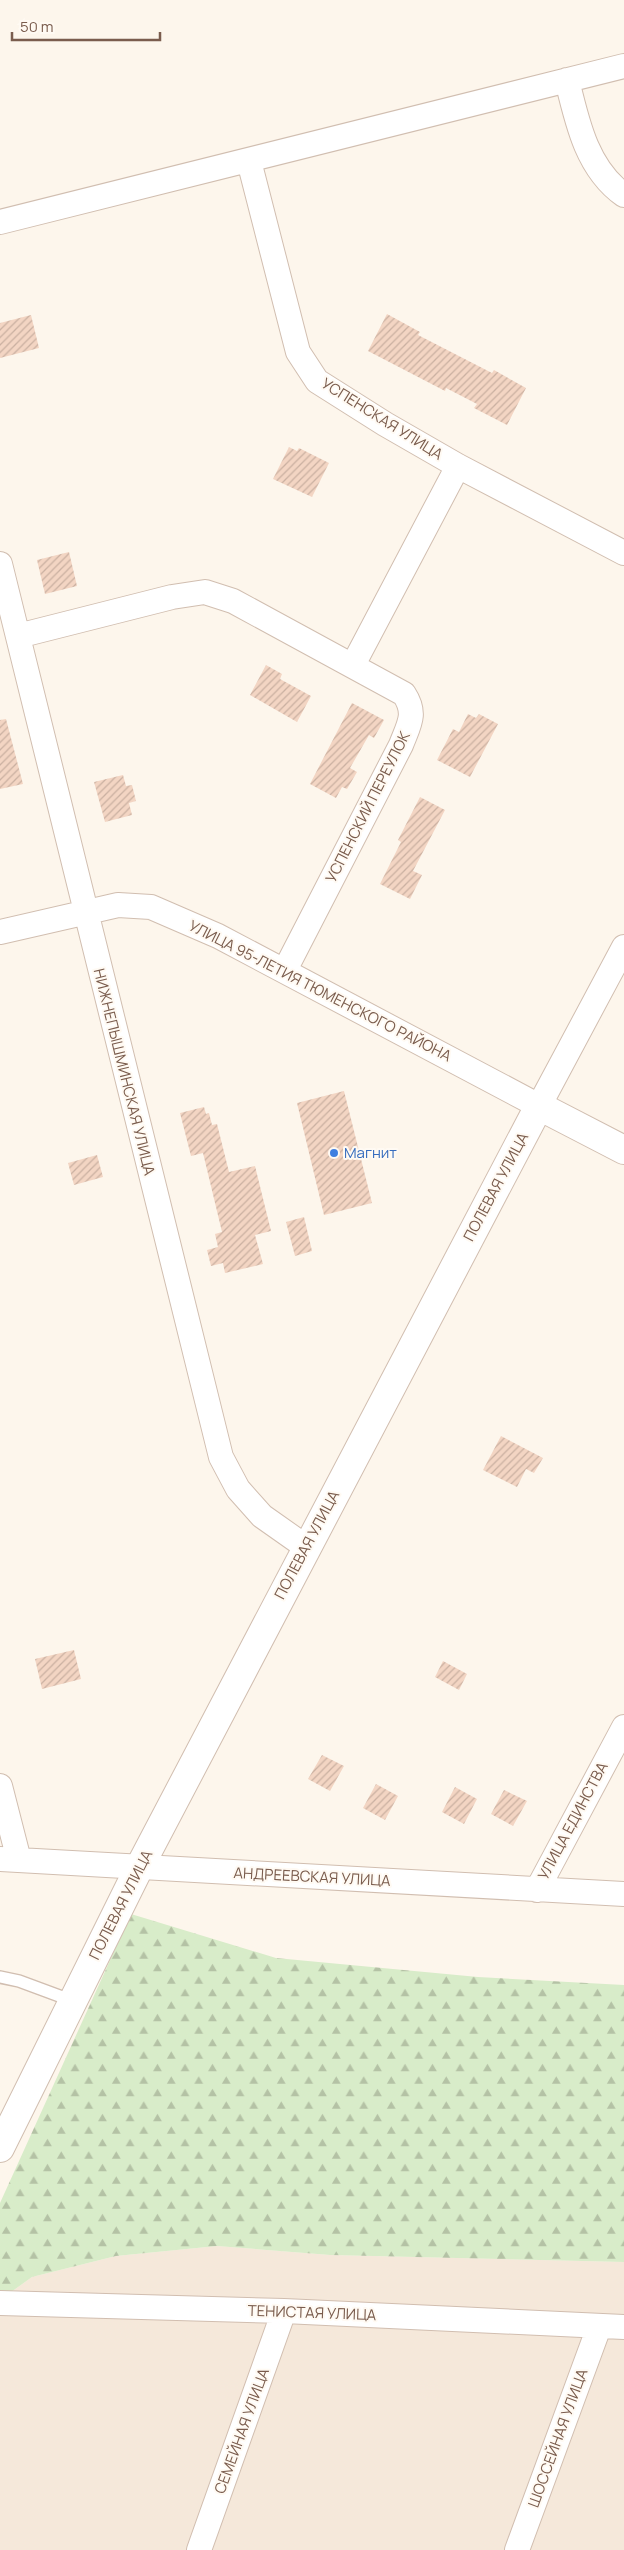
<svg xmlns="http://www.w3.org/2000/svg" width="624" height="2550" font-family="Manrope,sans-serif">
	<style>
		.residential { fill: #f5e8da }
		.forest { fill: url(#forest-firs) }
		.building { fill: url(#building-hatch) }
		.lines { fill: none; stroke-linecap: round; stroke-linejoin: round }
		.service-casing { stroke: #d1beb0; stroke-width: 14 }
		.minor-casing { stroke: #d1beb0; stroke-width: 26 }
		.tertiary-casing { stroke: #d1beb0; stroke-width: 30 }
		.service { stroke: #fff; stroke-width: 11 }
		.minor { stroke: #fff; stroke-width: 24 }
		.tertiary { stroke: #fff; stroke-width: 28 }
		.shop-dot { fill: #3f7fe0; stroke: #fffaf3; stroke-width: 2 }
		.labels { text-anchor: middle; stroke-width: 4; stroke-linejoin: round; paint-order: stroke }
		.street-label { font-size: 15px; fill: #7a5c4d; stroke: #fffaf3 }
		.shop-label { font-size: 15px; fill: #366cbe; stroke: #fffaf3; text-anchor: start }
	</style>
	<defs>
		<pattern id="forest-firs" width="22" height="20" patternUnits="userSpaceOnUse" patternTransform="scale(1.25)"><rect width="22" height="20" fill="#d8ecc9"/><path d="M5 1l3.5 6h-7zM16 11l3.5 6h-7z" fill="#b4c2a5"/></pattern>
		<pattern id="building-hatch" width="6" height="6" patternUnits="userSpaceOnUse" patternTransform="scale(1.25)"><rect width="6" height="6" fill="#f3d5c3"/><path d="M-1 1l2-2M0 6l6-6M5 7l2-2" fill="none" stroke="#cab0a1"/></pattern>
	</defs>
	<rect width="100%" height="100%" fill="#fdf6ec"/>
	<!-- residential -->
	<path class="residential" d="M217,2246L330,2255L624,2262V2550H0V2300L32,2277L116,2256Z"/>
	<!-- forest -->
	<path class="forest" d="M131,1914L276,1958L478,1977L624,1985V2262L330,2255L217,2246L116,2256L32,2277L0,2300V2203Z"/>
	<!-- building -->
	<path class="building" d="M387,314L420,332L418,335L492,373L494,370L526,388L507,425L474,408L477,404L446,388L445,391L368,351Z
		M31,315L39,348L0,358V323Z
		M289,447L297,451L299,448L329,463L312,497L273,479Z
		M69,552L77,586L45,594L37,560Z
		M266,665L282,674L280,679L311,696L297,722L250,695Z
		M352,703L384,720L374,738L369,735L350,768L357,772L347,789L342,787L336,798L310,784Z
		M468,714L476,718L479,714L498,724L470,777L437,760L453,729L459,732Z
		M6,719L23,784L0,789V720Z
		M123,775L126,786L132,785L136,801L129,803L132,815L105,822L94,782Z
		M420,797L445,810L413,871L422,875L410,899L380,884L401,842L398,840Z
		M344,1091L372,1203L324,1215L297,1103Z
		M204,1107L206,1114L209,1113L212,1125L217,1124L229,1172L255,1166L271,1231L255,1235L263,1264L225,1273L223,1263L211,1266L207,1250L218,1247L215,1234L222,1232L203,1153L191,1156L180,1113Z
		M97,1155L103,1177L74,1185L68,1163Z
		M304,1217L312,1251L295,1256L286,1222Z
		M501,1436L543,1458L534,1473L526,1469L517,1487L483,1470Z
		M74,1650L81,1679L42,1689L35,1659Z
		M443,1661L467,1674L459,1690L435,1677Z
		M322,1755L344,1766L330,1791L308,1779Z
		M376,1784L398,1796L385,1820L363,1808Z
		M455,1787L477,1799L464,1824L442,1812Z
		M504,1790L527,1801L513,1826L491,1814Z"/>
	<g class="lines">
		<defs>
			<path id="service" d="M0,1977L19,1981L73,2001"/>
			<path id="minor" d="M567,80C577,122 587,169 624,195
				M249,161L298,352L317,381L385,424L458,466L624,553
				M0,222L624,66
				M0,564L221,1457L238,1489L262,1516L306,1547
				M18,636L172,597L205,592L233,601L404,694C417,714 409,724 401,745L285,970
				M353,665L458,466
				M0,932L118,905L151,907L218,936L539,1106L624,947
				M0,1786L19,1860
				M0,1859L624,1894
				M537,1890L624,1727
				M0,2303L284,2311L624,2327
				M199,2550L284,2311
				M517,2550L599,2327"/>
			<path id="tertiary" d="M0,2148L139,1868L539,1106L624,1150"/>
		</defs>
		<!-- service casing -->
		<use href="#service" class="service-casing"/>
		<!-- minor casing -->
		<use href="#minor" class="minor-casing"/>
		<!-- tertiary casing -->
		<use href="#tertiary" class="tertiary-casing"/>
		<!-- service -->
		<use href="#service" class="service"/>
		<!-- minor -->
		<use href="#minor" class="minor"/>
		<!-- tertiary -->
		<use href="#tertiary" class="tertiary"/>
	</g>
	<!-- markers -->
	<circle class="shop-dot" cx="334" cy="1153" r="5"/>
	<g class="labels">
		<!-- street labels -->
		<g class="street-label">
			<text transform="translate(382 419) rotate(32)" y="5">УСПЕНСКАЯ УЛИЦА</text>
			<text transform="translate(368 807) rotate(-63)" y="5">УСПЕНСКИЙ ПЕРЕУЛОК</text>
			<text transform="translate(320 991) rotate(27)" y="5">УЛИЦА 95-ЛЕТИЯ ТЮМЕНСКОГО РАЙОНА</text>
			<text transform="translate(124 1072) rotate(76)" y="5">НИЖНЕПЫШМИНСКАЯ УЛИЦА</text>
			<text transform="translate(496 1187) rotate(-62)" y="5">ПОЛЕВАЯ УЛИЦА</text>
			<text transform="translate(307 1545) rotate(-62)" y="5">ПОЛЕВАЯ УЛИЦА</text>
			<text transform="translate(573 1821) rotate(-62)" y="5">УЛИЦА ЕДИНСТВА</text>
			<text transform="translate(312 1877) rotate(3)" y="5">АНДРЕЕВСКАЯ УЛИЦА</text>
			<text transform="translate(121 1905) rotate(-63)" y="5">ПОЛЕВАЯ УЛИЦА</text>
			<text transform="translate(312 2313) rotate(2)" y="5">ТЕНИСТАЯ УЛИЦА</text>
			<text transform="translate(242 2431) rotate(-70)" y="5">СЕМЕЙНАЯ УЛИЦА</text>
			<text transform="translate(558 2438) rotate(-70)" y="5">ШОССЕЙНАЯ УЛИЦА</text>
		</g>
		<!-- shop labels -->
		<g class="shop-label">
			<text x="344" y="1158">Магнит</text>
		</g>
	</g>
	<!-- scale -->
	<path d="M12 32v8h148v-8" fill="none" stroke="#7a5c4d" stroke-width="2.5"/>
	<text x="20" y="32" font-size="15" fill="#7a5c4d" stroke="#fffaf3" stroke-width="4" paint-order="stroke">50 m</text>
</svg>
